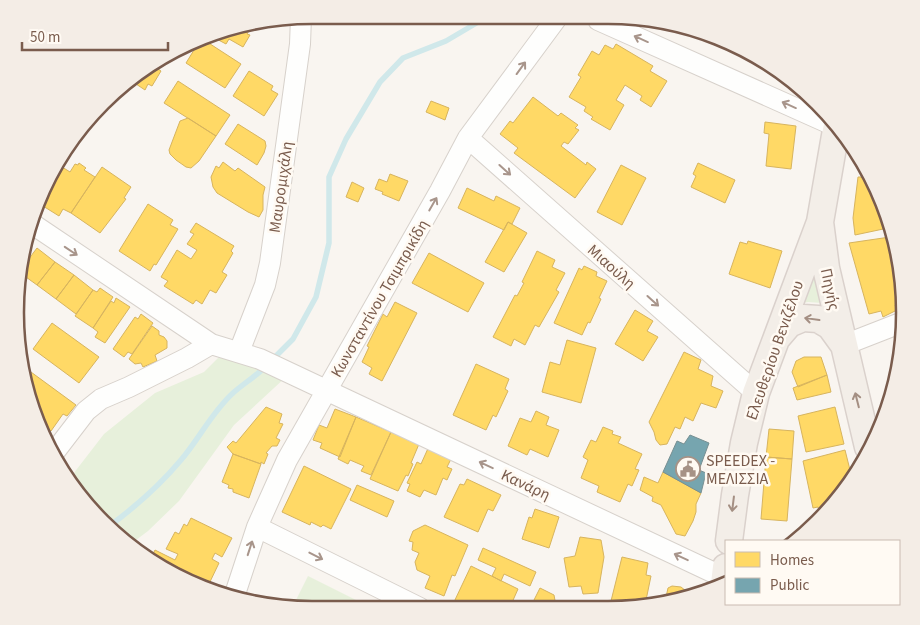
<svg xmlns="http://www.w3.org/2000/svg" width="920" height="625" font-family="'Source Sans 3',sans-serif">
	<style>
		.green { fill: #e7f0db }
		.homes { fill: #ffd966; stroke: #d7b45e }
		.public { fill: #76a5af; stroke: #778f92 }
		.lines { fill: none; stroke-linecap: round; stroke-linejoin: round }
		.stream { stroke: #d0e8ea; stroke-width: 5.5 }
		.minor-casing { stroke: #d7d1cb; stroke-width: 22 }
		.major-casing { stroke: #dad1cc; stroke-width: 29 }
		.minor { stroke: #fefefd; stroke-width: 20 }
		.major { stroke: #f3eee8; stroke-width: 26 }
		.oneway { stroke: #a8958b }
		.oneway2 { stroke: #a48f83 }
		.labels { text-anchor: middle; stroke-width: 5; stroke-linejoin: round; paint-order: stroke }
		.street-label { font-size: 16px; fill: #7a5c4d; stroke: #fffaf3 }
		.poi-label { font-size: 16px; fill: #7a5c4d; stroke: #fffaf3; text-anchor: start }
		.rim { fill: none; stroke: #7a5c4d; stroke-width: 2.5 }
	</style>
	<rect width="100%" height="100%" fill="#f9f5f0"/>
	<!-- green -->
	<path class="green" d="M813,261L822,303L808,302L797,304Z
		M222,354L287,376L234,425L179,501L148,531L132,543L102,523L70,478L104,434L155,393L204,372Z
		M308,576L374,609H375L313,610L293,606Z"/>
	<!-- homes -->
	<path class="homes" d="M664,21H665L701,34L700,36Z
		M251,23L250,25L252,26L247,34L250,35L243,47L229,39L226,44L211,36L235,25Z
		M204,40L241,64L225,88L186,63L199,42Z
		M725,43L751,53L748,60L723,47Z
		M616,44L653,66L650,71L667,81L651,107L640,100L642,96L625,85L616,100L624,105L610,130L591,119L593,117L584,111L586,107L569,97L581,77L578,75L592,51L599,55L605,45L613,49Z
		M166,56L158,69L161,71L152,86L148,84L145,90L130,80L147,65Z
		M249,71L273,86L271,90L278,94L264,116L233,96Z
		M178,81L230,115L216,136L164,103Z
		M533,97L558,116L561,113L578,125L575,128L579,130L568,144L564,142L561,146L586,165L587,162L596,169L575,198L514,153L518,148L500,134L510,121L513,123Z
		M431,101L449,108L445,120L426,112Z
		M188,118L216,136L199,161L191,168L186,167L176,160L170,154L169,150L180,121Z
		M765,122L796,126L791,169L766,166L769,134L764,133Z
		M238,124L265,141L266,146L264,153L257,165L225,144Z
		M223,162L235,171L238,168L265,187L263,195V210L259,217L248,212L217,193L213,187L211,177L216,166L219,168Z
		M79,163L86,168L84,170L95,177L71,213L63,209L59,216L43,206L49,197L42,192L59,165L70,172L75,164L78,165Z
		M698,163L735,180L725,203L691,187L696,176L693,174Z
		M621,165L646,178L622,225L597,212Z
		M102,167L131,187L124,198L126,199L100,233L71,213Z
		M390,174L408,181L399,201L382,194L383,192L375,189L379,179L387,182Z
		M858,177H868L882,199L888,228L855,235L853,218Z
		M352,182L364,188L358,202L346,197Z
		M467,188L494,201L496,196L520,208L512,224L508,222L504,230L458,208Z
		M148,204L173,220L170,225L178,229L156,265L154,264L150,271L119,251Z
		M508,222L527,233L504,272L485,262Z
		M196,223L234,246L231,251L233,253L222,272L227,275L216,293L210,290L202,304L196,300L193,304L164,286L168,281L161,277L177,250L191,259L197,250L187,244L194,234L190,232Z
		M890,237L903,300L895,305L897,310L883,317L881,311L869,314L849,243Z
		M748,241L782,251L770,288L729,274L740,242L747,244Z
		M37,248L55,262L37,285L19,272Z
		M537,251L555,260L552,267L565,273L556,290L559,292L539,327L535,325L525,345L514,339L511,346L493,337L515,295L517,296L524,283L522,282Z
		M429,253L484,283L468,312L412,283Z
		M55,262L74,275L56,299L37,285Z
		M584,266L597,272L596,276L607,281L599,298L601,299L590,323L588,322L582,335L554,323L579,268L582,270Z
		M74,275L93,290L76,314L56,299Z
		M100,288L113,297L93,328L75,316L93,290L97,292Z
		M116,298L130,307L105,343L95,337L98,332L93,328L111,301L114,303Z
		M395,302L417,313L382,381L369,374L372,368L362,362L369,347L367,346L383,314L387,317Z
		M635,310L653,321L647,331L658,337L643,361L615,344Z
		M141,314L153,323L132,354L128,352L124,357L113,349L135,317L138,319Z
		M52,323L99,357L79,383L33,349Z
		M152,326L159,331V335L164,337L167,341V348L155,355L157,361L143,367L141,363L135,364L129,359Z
		M567,340L596,348L581,403L542,392L550,362L560,365Z
		M684,352L701,360L698,369L713,376L711,386L723,391L716,408L701,403L693,421L685,417L680,429L675,427L667,444L660,445L656,440L654,432L649,422Z
		M804,357H821L827,375L798,387L792,372L796,361Z
		M20,364L76,405L67,416L63,414L51,431L38,421L21,370Z
		M476,364L509,379L505,389L508,391L496,417L493,415L486,430L453,415Z
		M827,375L831,392L797,400L793,388Z
		M266,407L282,414L279,423L283,424L276,438L280,440L277,446H272L266,453L268,454L264,464L261,462V464L233,454L227,447L233,441L236,443Z
		M835,407L844,444L806,452L798,416Z
		M335,409L356,417L340,457L320,448L322,443L313,440L319,425L327,428Z
		M536,411L549,417L546,425L559,430L548,457L530,449L527,455L508,446L520,418L531,422Z
		M356,417L391,432L371,475L361,471L364,466L350,460L348,464L338,459Z
		M603,427L613,431L612,434L621,437L618,443L642,454L635,469L639,470L632,486L628,484L620,502L597,492L599,486L581,478L588,460L583,457L591,440L596,442Z
		M769,429L794,431L792,459L766,457Z
		M391,432L419,444L411,463L413,464L408,476L406,475L398,491L370,479Z
		M430,444L453,455L447,467L452,469L447,480L443,478L436,495L424,490L420,497L407,491L410,484L407,483L417,462L421,464Z
		M845,450L851,474L821,518L818,507L813,508L803,461Z
		M233,454L261,464L249,498L233,492V489L228,488L229,485L222,482Z
		M766,457L792,459L787,521L761,519Z
		M304,466L351,489L331,529L323,525L321,527L311,522L310,525L282,512Z
		M663,472L701,493L696,504V512L693,521L685,536L676,534L661,505L652,501L653,497L640,490L644,477L658,483Z
		M467,479L501,495L493,511L488,509L478,532L444,517L460,484L464,485Z
		M357,485L394,501L387,517L350,500Z
		M535,509L559,517L549,548L522,539L529,517L532,518Z
		M191,518L232,538L222,557L215,553L212,559L219,563L207,588L208,589L198,587L152,556L155,550L175,560L178,554L166,549L175,532L179,534L184,524L187,526Z
		M425,525L468,545L455,576L452,575L444,596L425,588L430,576L417,570L415,562L419,553L412,550L413,542L409,541L413,531Z
		M580,537L601,540L604,557L598,593L583,594L581,586L569,587L564,558L575,556Z
		M483,548L536,572L530,586L504,574L501,581L492,576L496,568L478,560Z
		M622,557L648,563L646,575L651,576L645,605H610Z
		M471,566L518,589L510,607L464,608L454,602Z
		M672,586L681,587L686,591L695,593V594L665,604H660L661,597H666L668,588Z
		M540,588L554,595L556,606H531Z"/>
	<!-- public -->
	<path class="public" d="M690,435L709,443L699,470L706,473L701,493L663,472L677,441L684,444Z"/>
	<g class="lines">
		<!-- stream -->
		<path class="stream" d="M272,360L293,339L316,297L329,243V177L346,139L380,82L403,58L446,41L485,18
			M108,527C134,508 160,485 181,460C199,439 212,412 233,393C243,384 255,377 265,367"/>
		<defs>
			<path id="minor" d="M598,20L833,125
				M468,138L756,393
				M31,223L211,344L260,359L725,578
				M844,345L903,322
				M239,352L265,285L270,263L300,44L301,17
				M53,454L86,411L101,399L129,387L187,358L211,344
				M257,527L420,608
				M235,594L257,527L287,460L440,191L468,138L556,19"/>
			<path id="major" d="M836,130L820,222L826,268L868,447
				M777,338L789,324L803,318L818,319L830,326L843,344
				M729,541L735,495L744,443L756,393L820,222
				M724,584L726,567"/>
		</defs>
		<!-- minor casing -->
		<use href="#minor" class="minor-casing"/>
		<!-- major casing -->
		<use href="#major" class="major-casing"/>
		<!-- minor -->
		<use href="#minor" class="minor"/>
		<!-- major -->
		<use href="#major" class="major"/>
	</g>
	<!-- one-way arrows -->
	<defs><path id="oneway-shaft" d="M-6 0H5M1.5-3L5.5 0L1.5 3" fill="none" stroke-width="1.6" stroke-linecap="round" stroke-linejoin="round" transform="scale(1.25)"/></defs>
	<g class="oneway">
		<use href="#oneway-shaft" transform="translate(641 39) rotate(-156)"/>
		<use href="#oneway-shaft" transform="translate(521 68) rotate(-54)"/>
		<use href="#oneway-shaft" transform="translate(789 105) rotate(-156)"/>
		<use href="#oneway-shaft" transform="translate(505 170) rotate(42)"/>
		<use href="#oneway-shaft" transform="translate(433 204) rotate(-60)"/>
		<use href="#oneway-shaft" transform="translate(71 251) rotate(34)"/>
		<use href="#oneway-shaft" transform="translate(653 301) rotate(42)"/>
		<use href="#oneway-shaft" transform="translate(486 465) rotate(-155)"/>
		<use href="#oneway-shaft" transform="translate(250 548) rotate(-72)"/>
		<use href="#oneway-shaft" transform="translate(316 556) rotate(27)"/>
		<use href="#oneway-shaft" transform="translate(681 557) rotate(-155)"/>
	</g>
	<g class="oneway2">
		<use href="#oneway-shaft" transform="translate(812 319) rotate(-172)"/>
		<use href="#oneway-shaft" transform="translate(857 400) rotate(-104)"/>
		<use href="#oneway-shaft" transform="translate(733 504) rotate(97)"/>
	</g>
	<!-- icons -->
	<defs>
		<symbol id="civic-ring" viewBox="-11 -11 22 22"><circle r="9.5" fill="#fffaf3" stroke="#a69286" stroke-width="1.5"/><path d="M-.6-6.5H3V-4.5H.6V-3L4-1V1h2V6H-6V1h2V-1L-.6-3ZM-1.2 2.5V6h2.4V2.5Z" fill="#a69286"/></symbol>
	</defs>
	<g fill-rule="evenodd">
		<use href="#civic-ring" x="674" y="455" width="28" height="28"/>
	</g>
	<g class="labels">
		<!-- street labels -->
		<g class="street-label">
			<text transform="translate(280 187) rotate(-82)" y="6">Μαυρομιχάλη</text>
			<text transform="translate(612 266) rotate(42)" y="6">Μιαούλη</text>
			<text transform="translate(831 289) rotate(78)" y="6">Πηγής</text>
			<text transform="translate(379 298) rotate(-60)" y="6">Κωνσταντίνου Τσιμπρικίδη</text>
			<text transform="translate(774 350) rotate(-71)" y="6">Ελευθερίου Βενιζέλου</text>
			<text transform="translate(526 484) rotate(25)" y="6">Κανάρη</text>
		</g>
		<!-- poi labels -->
		<g class="poi-label">
			<text x="706" y="466">SPEEDEX -<tspan x="706" dy="18">ΜΕΛΙΣΣΙΑ</tspan></text>
		</g>
	</g>
	<!-- crop -->
	<path d="M0 0H920V625H0ZM312 24H608A288 288 0 0 1 896 312V313A288 288 0 0 1 608 601H312A288 288 0 0 1 24 313V312A288 288 0 0 1 312 24Z" fill="#f4ede6" fill-rule="evenodd"/>
	<path class="rim" d="M312 24H608A288 288 0 0 1 896 312V313A288 288 0 0 1 608 601H312A288 288 0 0 1 24 313V312A288 288 0 0 1 312 24Z"/>
	<!-- legend -->
	<rect x="725" y="540" width="175" height="65" fill="#fffaf3" stroke="#cabbb1"/>
	<rect x="735" y="552" width="25" height="15" fill="#ffd966" stroke="#cabbb1"/>
	<text x="770" y="565" font-size="15" fill="#7a5c4d">Homes</text>
	<rect x="735" y="578" width="25" height="15" fill="#76a5af" stroke="#cabbb1"/>
	<text x="770" y="590" font-size="15" fill="#7a5c4d">Public</text>
	<!-- scale -->
	<path d="M22 42v8h146v-8" fill="none" stroke="#7a5c4d" stroke-width="2.5"/>
	<text x="30" y="42" font-size="15" fill="#7a5c4d" stroke="#fffaf3" stroke-width="4" paint-order="stroke">50 m</text>
</svg>
